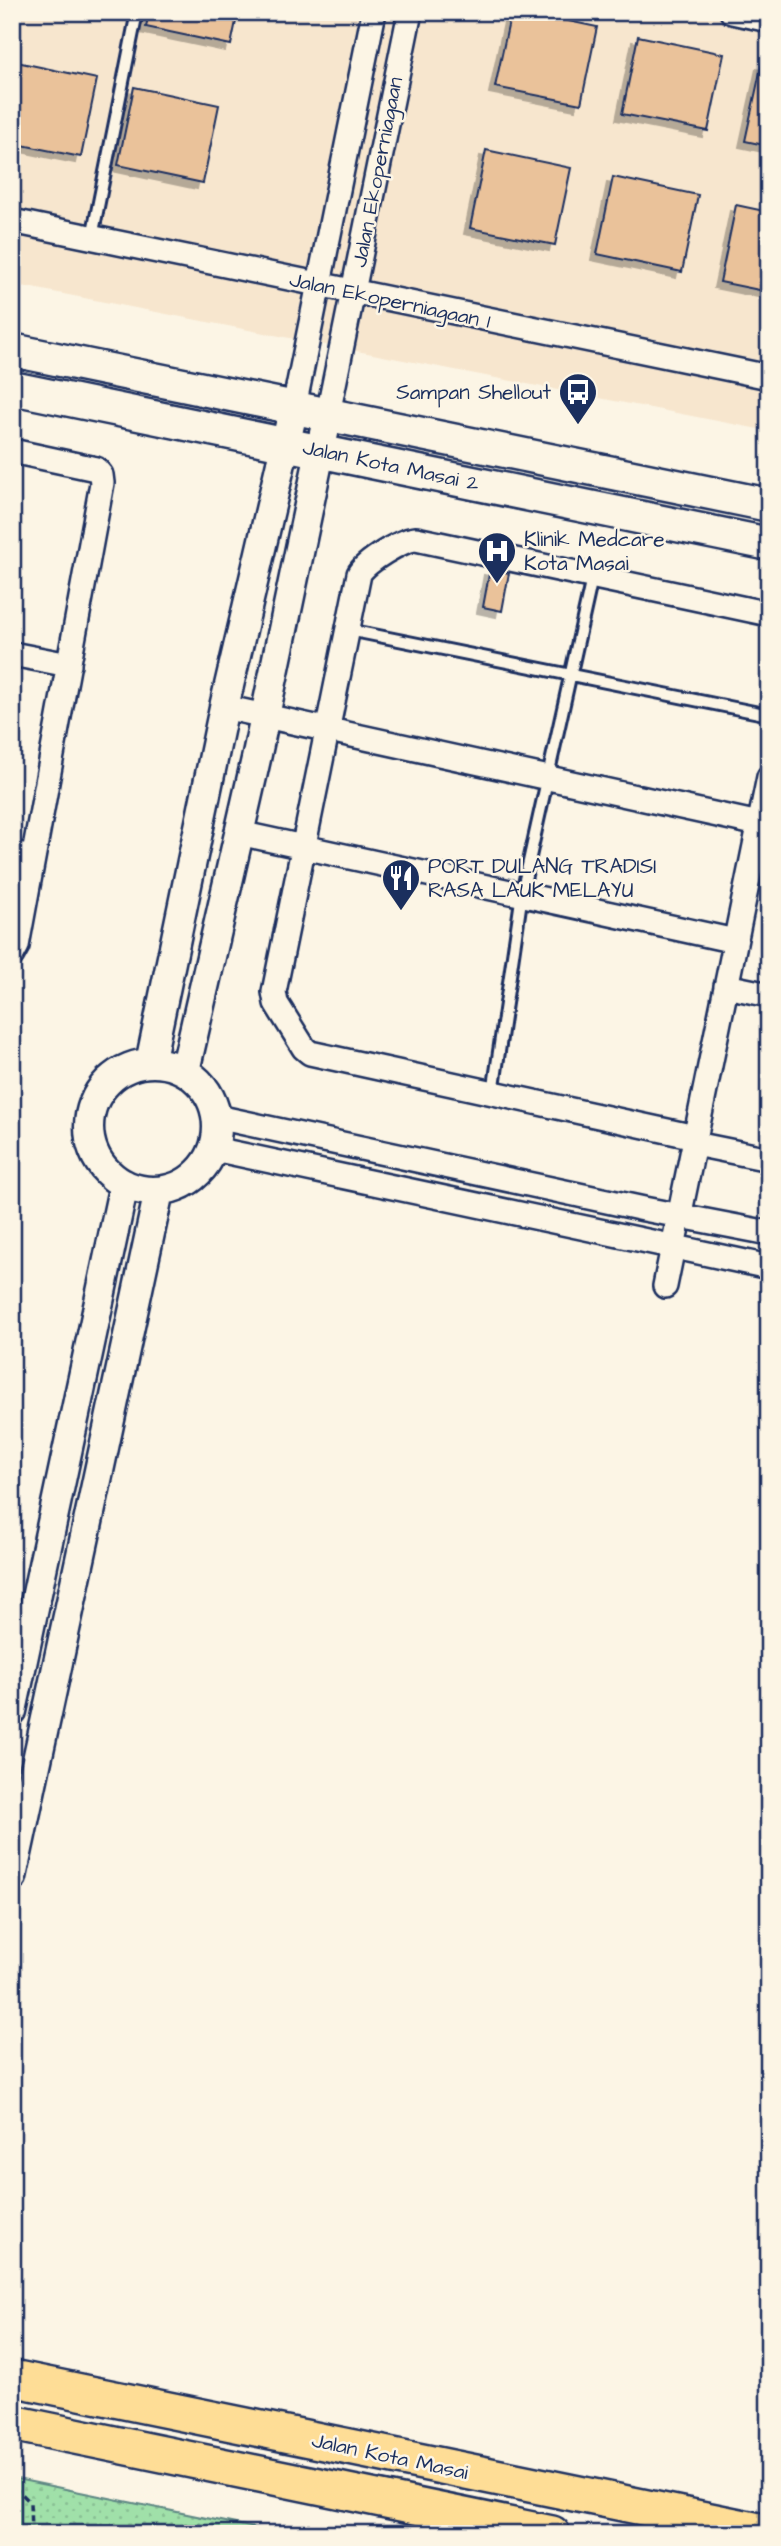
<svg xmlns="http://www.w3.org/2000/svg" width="781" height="2546" font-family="'Architects Daughter',sans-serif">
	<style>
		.built { fill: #f7e6ce }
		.park { fill: url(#park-dots); stroke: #5e8884; stroke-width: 2 }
		.building { fill: #eac29a; stroke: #1b2f5e; stroke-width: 2; filter: url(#shadow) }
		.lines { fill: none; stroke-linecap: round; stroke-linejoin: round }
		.service-casing { stroke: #1b2f5e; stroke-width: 16 }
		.minor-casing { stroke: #1b2f5e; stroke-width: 28 }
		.tertiary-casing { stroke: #1b2f5e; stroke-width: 33 }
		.secondary-casing { stroke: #1b2f5e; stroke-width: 37 }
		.primary-casing { stroke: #1b2f5e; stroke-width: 40 }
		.path { stroke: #1b2f5e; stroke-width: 3.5; stroke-dasharray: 7 5; stroke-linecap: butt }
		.service { stroke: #fcf5e5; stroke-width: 10 }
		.minor { stroke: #fcf5e5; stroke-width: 23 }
		.tertiary { stroke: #fcf5e5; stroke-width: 28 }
		.secondary { stroke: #fcf5e5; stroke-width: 32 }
		.primary { stroke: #fedd96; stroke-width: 35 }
		.labels { text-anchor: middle; stroke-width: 5; stroke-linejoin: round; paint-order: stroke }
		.street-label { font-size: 21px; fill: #1b2f5e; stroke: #fcf5e5 }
		.poi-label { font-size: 21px; fill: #1b2f5e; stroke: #fcf5e5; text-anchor: start }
	</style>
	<defs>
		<pattern id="park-dots" width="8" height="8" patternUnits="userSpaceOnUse" patternTransform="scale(1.75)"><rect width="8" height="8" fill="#a0e0a9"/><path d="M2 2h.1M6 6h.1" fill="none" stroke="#89c094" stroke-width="1.8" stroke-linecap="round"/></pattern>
		<filter id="shadow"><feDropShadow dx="-6" dy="6" stdDeviation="0" flood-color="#0004"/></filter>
	</defs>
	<rect width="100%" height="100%" fill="#fcf5e5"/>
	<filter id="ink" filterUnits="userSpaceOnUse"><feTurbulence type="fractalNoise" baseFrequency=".0143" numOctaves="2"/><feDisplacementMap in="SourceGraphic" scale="14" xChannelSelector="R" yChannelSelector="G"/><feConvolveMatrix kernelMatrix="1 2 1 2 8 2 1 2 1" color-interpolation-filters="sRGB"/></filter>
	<g filter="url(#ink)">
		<!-- built -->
		<path class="built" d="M12,12H769V431L12,284Z"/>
		<!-- park -->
		<path class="park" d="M12,2478L284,2534H12Z"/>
		<!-- building -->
		<path class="building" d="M149,12H238L231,45L146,27Z
			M511,12H526L597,27L581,104L495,87Z
			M638,36L724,54L708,131L622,114Z
			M12,61L97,79L81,157L12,143Z
			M762,63L769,64V146L745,141Z
			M134,87L219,105L203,183L118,165Z
			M486,150L571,168L555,245L470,228Z
			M613,177L698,195L682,272L597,254Z
			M736,205L769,212V292L720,282Z
			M490,569L509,573L502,611L483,607Z"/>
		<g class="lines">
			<defs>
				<path id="service" d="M92,237L137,12
					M349,630L769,715
					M493,1093L522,893L592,578"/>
				<path id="minor" d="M732,12L769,20
					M12,221L769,377
					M294,407L374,12
					M328,414L410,12
					M12,451L96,469L101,475L102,483L17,946L12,955
					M12,654L69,665
					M224,707L759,824
					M239,833L735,941
					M12,853L33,857
					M726,986L769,995
					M217,1117L644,1209L769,1233
					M695,1137L310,1053L304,1048L276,1003L274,992L359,574C365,562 403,539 416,539L769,614
					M695,1144L769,1159
					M214,1149L769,1267
					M665,1286L769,777"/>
				<path id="tertiary" d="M150,1063L224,707L294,407
					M89 1127a64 64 0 1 1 128 0a64 64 0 1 1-128 0Z
					M185,1071L256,759L328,414
					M12,1711L124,1184
					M12,1877L159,1191"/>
				<path id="secondary" d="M12,350L769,505
					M12,388L769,544"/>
				<path id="primary" d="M12,2378L769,2533
					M12,2423L552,2534"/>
			</defs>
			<!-- service casing -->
			<use href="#service" class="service-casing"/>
			<!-- minor casing -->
			<use href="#minor" class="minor-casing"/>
			<!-- tertiary casing -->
			<use href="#tertiary" class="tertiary-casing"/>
			<!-- secondary casing -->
			<use href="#secondary" class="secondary-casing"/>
			<!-- primary casing -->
			<use href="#primary" class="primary-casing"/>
			<!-- path -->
			<path class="path" d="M12,2489L20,2492L30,2502L31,2534"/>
			<!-- service -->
			<use href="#service" class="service"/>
			<!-- minor -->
			<use href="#minor" class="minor"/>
			<!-- tertiary -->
			<use href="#tertiary" class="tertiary"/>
			<!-- secondary -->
			<use href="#secondary" class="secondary"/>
			<!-- primary -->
			<use href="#primary" class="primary"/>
		</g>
	</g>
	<!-- icons -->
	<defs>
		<symbol id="bus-pin" viewBox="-11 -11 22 30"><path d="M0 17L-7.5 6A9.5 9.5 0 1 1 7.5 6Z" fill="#1b2f5e" stroke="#fcf5e5"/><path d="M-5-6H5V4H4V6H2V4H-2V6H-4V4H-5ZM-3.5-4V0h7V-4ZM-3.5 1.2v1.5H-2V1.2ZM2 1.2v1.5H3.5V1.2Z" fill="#fff"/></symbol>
		<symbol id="hospital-pin" viewBox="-11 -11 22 30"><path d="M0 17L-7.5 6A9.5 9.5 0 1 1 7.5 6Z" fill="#1b2f5e" stroke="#fcf5e5"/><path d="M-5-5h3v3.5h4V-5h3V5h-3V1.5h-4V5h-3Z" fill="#fff"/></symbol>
		<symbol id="restaurant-pin" viewBox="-11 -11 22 30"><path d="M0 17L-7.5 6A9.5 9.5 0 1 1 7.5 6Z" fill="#1b2f5e" stroke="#fcf5e5"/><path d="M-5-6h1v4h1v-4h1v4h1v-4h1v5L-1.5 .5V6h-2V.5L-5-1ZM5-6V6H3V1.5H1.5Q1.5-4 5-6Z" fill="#fff"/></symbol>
	</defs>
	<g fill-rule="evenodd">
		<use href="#bus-pin" x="556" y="370" width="44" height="60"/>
		<use href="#hospital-pin" x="475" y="529" width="44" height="60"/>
		<use href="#restaurant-pin" x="379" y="856" width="44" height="60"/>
	</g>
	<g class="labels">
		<!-- street labels -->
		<g class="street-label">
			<text transform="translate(377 172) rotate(-79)" y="7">Jalan Ekoperniagaan</text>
			<text transform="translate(390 300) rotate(12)" y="7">Jalan Ekoperniagaan 1</text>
			<text transform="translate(391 465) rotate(12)" y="7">Jalan Kota Masai 2</text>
			<text transform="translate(390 2456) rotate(12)" y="7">Jalan Kota Masai</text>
		</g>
		<!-- poi labels -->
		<g class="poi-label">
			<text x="551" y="399" text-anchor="end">Sampan Shellout</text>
			<text x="524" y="546">Klinik Medcare<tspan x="524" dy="24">Kota Masai</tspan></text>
			<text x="428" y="873">PORT DULANG TRADISI<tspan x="428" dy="24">RASA LAUK MELAYU</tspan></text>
		</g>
	</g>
	<!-- margin -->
	<rect width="781" height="2546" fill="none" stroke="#fcf5e5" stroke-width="42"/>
	<rect x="21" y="21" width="739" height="2504" fill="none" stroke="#1b2f5e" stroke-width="2.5" filter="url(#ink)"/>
</svg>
